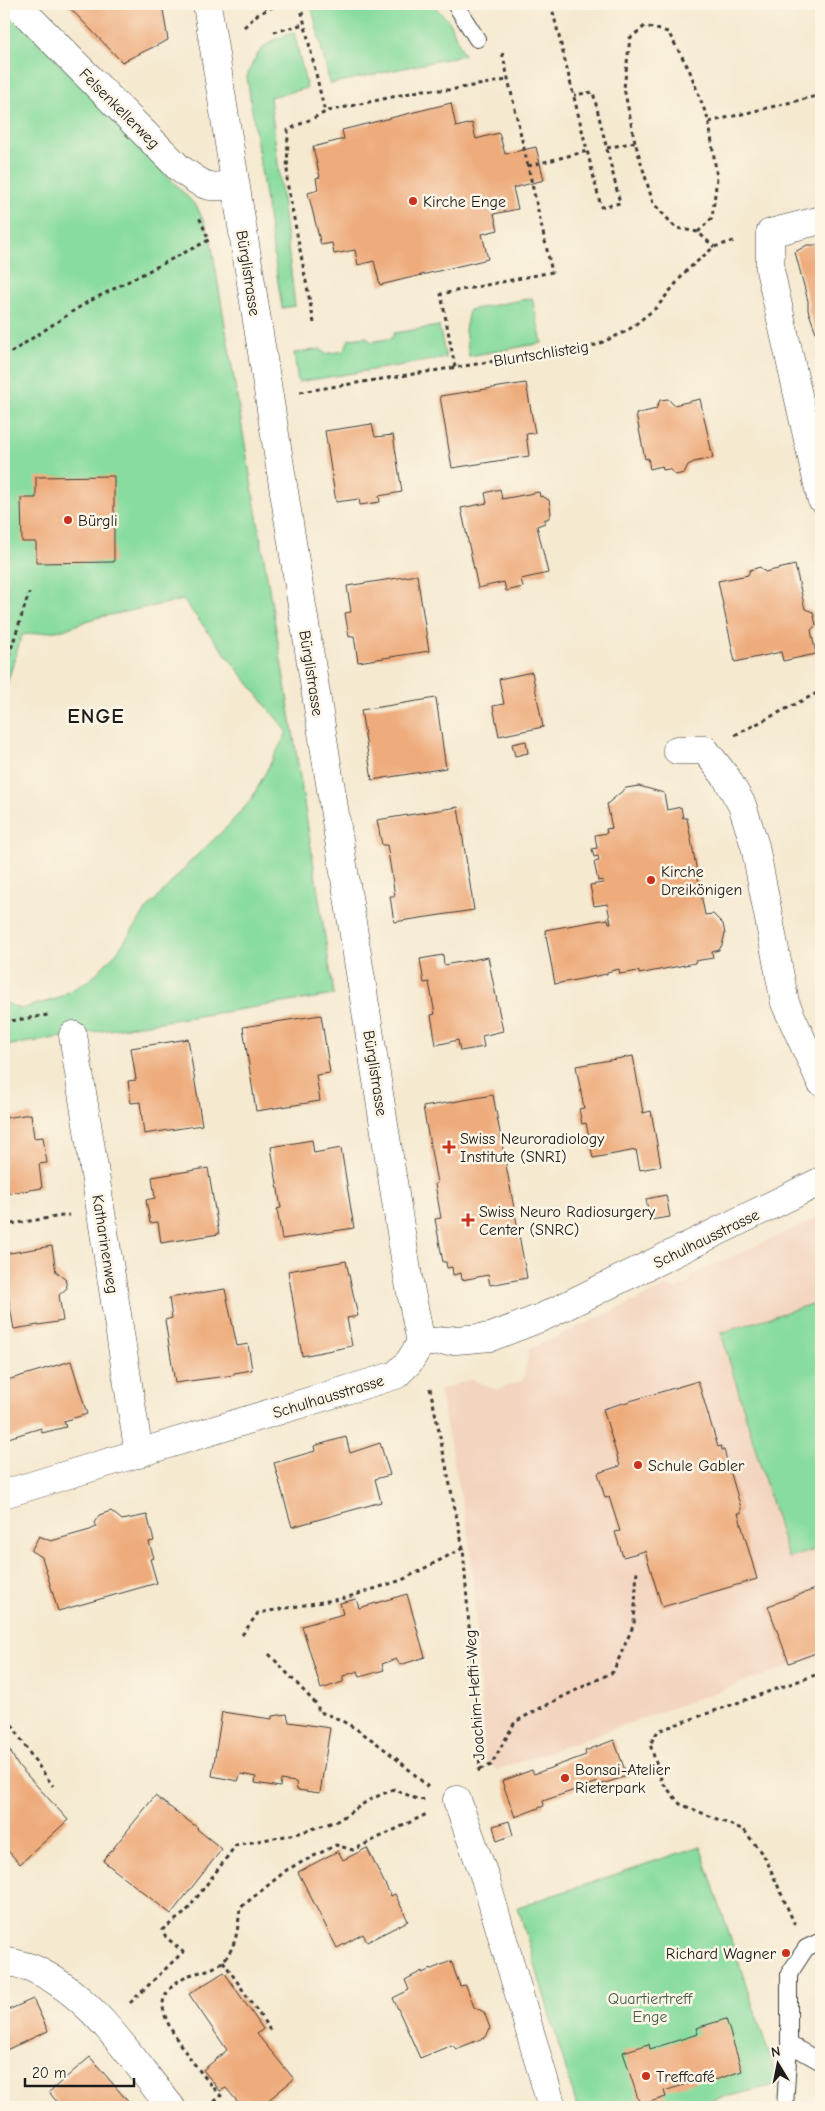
<svg xmlns="http://www.w3.org/2000/svg" width="825" height="2111" font-family="'Comic Neue',sans-serif">
	<style>
		.built { fill: #f3d4bf }
		.green { fill: #88dc9f; stroke: #527c5e }
		.building { fill: #eeac7d }
		.lines { fill: none; stroke-linecap: round; stroke-linejoin: round }
		.service-casing { stroke: #3d3b37; stroke-width: 18 }
		.minor-casing { stroke: #3d3b37; stroke-width: 29 }
		.path { stroke: #3d3b37; stroke-width: 3; stroke-dasharray: 4 4; stroke-linecap: butt }
		.service { stroke: #fff; stroke-width: 16 }
		.minor { stroke: #fff; stroke-width: 28 }
		.poi-dot { fill: #c8321e; stroke: #fcf5e5; stroke-width: 2 }
		.labels { text-anchor: middle; stroke-width: 5; stroke-linejoin: round; paint-order: stroke }
		.street-label { font-size: 16px; fill: #1c1c1c; stroke: #fcf5e5 }
		.poi-label { font-size: 16px; fill: #1c1c1c; stroke: #fcf5e5; text-anchor: start }
		.park-label { font-size: 16px; fill: #425f4a; stroke: #fcf5e5 }
		.district-label { font-size: 21px; font-weight: bold; letter-spacing: 1px; fill: #1c1c1c; stroke: #fcf5e5 }
	</style>
	<rect width="100%" height="100%" fill="#fcf5e5"/>
	<filter id="ink" filterUnits="userSpaceOnUse"><feTurbulence type="fractalNoise" baseFrequency=".02" numOctaves="2"/><feDisplacementMap in="SourceGraphic" scale="10" xChannelSelector="R" yChannelSelector="G"/><feConvolveMatrix kernelMatrix="1 2 1 2 8 2 1 2 1" color-interpolation-filters="sRGB"/></filter>
	<filter id="wash" filterUnits="userSpaceOnUse"><feTurbulence type="fractalNoise" baseFrequency=".0096" numOctaves="4" result="noise"/><feDisplacementMap in="SourceGraphic" scale="20" xChannelSelector="R" yChannelSelector="G"/><feGaussianBlur stdDeviation="1.12" result="paint"/><feColorMatrix in="noise" values="0 0 0 0 0 0 0 0 0 0 0 0 0 0 0 0 0 1.4 0 .05"/><feComposite in="paint" operator="in"/></filter>
	<g filter="url(#wash)">
		<rect width="100%" height="100%" fill="#f5e9d0"/>
		<!-- built -->
		<path class="built" d="M821,1216V1655L497,1770L485,1760L470,1540L439,1390L472,1379L496,1390L523,1380L529,1349L667,1286L675,1290L689,1284L692,1275Z"/>
		<!-- green -->
		<path class="green" d="M4,4L197,207L210,235L293,732L334,995L4,1046V1002L20,1009L56,999L91,979L117,952L147,909L191,861L227,827L251,800L287,732L183,600L95,618L63,630L22,635L4,693Z
			M311,4H432L449,21L464,55L330,84Z
			M294,33L307,88L270,97L295,306L282,308L247,77C257,49 265,41 294,33Z
			M532,298L542,343L469,356L465,330L469,310Z
			M439,326L446,358L298,382L294,353L321,349L325,354L344,351L349,339L367,337L371,342L392,338L394,333Z
			M821,1301V1548L788,1558L721,1333Z
			M700,1846L779,2084L683,2107H577L518,1907Z"/>
		<g id="blocks">
			<!-- building -->
			<path class="building" d="M66,4H162L168,40L122,62Z
				M451,103L456,127L472,123L476,139L499,133L505,154L536,147L544,180L513,188L518,209L494,214L498,230L482,234L488,259L380,285L374,261L358,265L355,250L334,254L332,243L321,245L308,193L318,190L316,178L320,177L313,147L344,139L342,130Z
				M807,245H821V347L808,310V301L795,252Z
				M526,383L535,433L526,434L529,456L452,468L440,396Z
				M668,399L674,405L700,399L713,458L694,462L688,465L684,473L676,475L669,469L663,470L662,466L650,469L648,458L645,459L636,414L656,409L660,400Z
				M372,424L375,437L393,435L402,492L379,496L380,502L360,505L359,499L336,502L325,431Z
				M114,476V562L36,563V542H22L21,498H36V477Z
				M500,489L502,499L539,492L540,497L542,496L549,500L551,513L548,519H545V523L537,526L548,573L521,579L523,587L506,591L504,582L478,588L461,508L487,503L485,493Z
				M795,565L805,609L813,612L816,625L811,630L816,654L783,661L781,652L735,662L718,581L748,575L750,570L760,567L765,572Z
				M417,575L429,651L358,662L354,636L349,637L345,613L351,612L347,586Z
				M532,672L543,727L499,736L493,706L504,704L499,679Z
				M436,698L446,768L372,780L361,710Z
				M821,721V733L818,722Z
				M526,741L528,753L515,756L512,744Z
				M639,786L664,793L667,810L681,807L683,818H687L705,915L713,914L723,924L725,934L722,945L719,950L712,952L713,958L695,961V963L639,974V971L620,974L619,969L607,972V974L555,984L545,930L608,919L609,923H611L607,904L594,906L590,885L603,883V880L598,881L594,862L599,861L598,856L594,857L592,849L597,848L595,835L607,833L606,829L612,828L607,804L626,788Z
				M458,807L474,910L394,922L390,896H395L387,845H382L377,820Z
				M443,955L444,965L488,957L503,1031L482,1036L484,1047L460,1051L458,1040L436,1045L431,1015L435,1014L429,982L424,983L420,959Z
				M321,1015L330,1073L316,1075L320,1101L256,1111L243,1027Z
				M188,1039L202,1125L144,1134L140,1102L131,1103L128,1081L136,1080L131,1048Z
				M633,1056L643,1113L651,1111L661,1166L640,1170L636,1150L593,1158L586,1123L582,1124L579,1109L584,1108L576,1066Z
				M493,1095L527,1278L490,1285L488,1275L462,1280L461,1273L453,1275L452,1267L447,1268L446,1262H443L435,1219L441,1218L435,1184L437,1183L423,1107Z
				M31,1114L34,1138L43,1137L47,1163L39,1164L42,1188L4,1194V1118Z
				M312,1140L314,1153L341,1148L354,1228L282,1239L277,1209L281,1208L271,1147Z
				M208,1168L219,1234L161,1243L158,1222L150,1223L146,1200L155,1198L152,1177Z
				M666,1195L670,1217L650,1220L646,1199Z
				M52,1246L56,1272L65,1278L67,1288L59,1295L63,1321L14,1329L6,1285L4,1254Z
				M346,1261L358,1316L347,1318L352,1346L302,1356L288,1271Z
				M225,1289L237,1346L248,1344L252,1370L234,1373V1375L175,1383L165,1320L172,1318L169,1298Z
				M71,1361L87,1414L64,1421L66,1427L42,1433L41,1428L5,1439L6,1444L4,1445V1381Z
				M698,1381L718,1447L721,1446L722,1450H724L741,1508V1513H738L757,1579L662,1607L645,1551L623,1557L615,1532L620,1531L609,1497L605,1498L598,1473L620,1466L603,1409Z
				M346,1437L350,1453L380,1443L390,1475L375,1479L381,1502L292,1527L274,1463L315,1451L314,1446Z
				M111,1511L122,1520L147,1515L154,1541L149,1542L154,1558L150,1559L157,1583L58,1611L42,1557L31,1551L39,1536L51,1541L90,1530L96,1527L94,1523L99,1515Z
				M821,1587V1651L789,1663L768,1606Z
				M407,1594L425,1657L400,1665L396,1659L382,1664L384,1670L360,1677L358,1671L343,1676V1682L321,1689L302,1626L343,1614L340,1603L356,1599L359,1608Z
				M222,1712L272,1719V1716L287,1714L289,1722L330,1728L320,1793L297,1790L296,1782L281,1780L280,1787L255,1783L256,1777L241,1774L238,1781L212,1776Z
				M4,1739L17,1764L68,1820L20,1864L8,1851H4Z
				M614,1740L627,1776L599,1785L598,1782L543,1801L544,1806L515,1817L502,1781L532,1770L534,1774L586,1755L585,1751Z
				M155,1796L198,1828L197,1829L222,1849L171,1914L103,1861Z
				M509,1821L513,1835L497,1841L493,1826Z
				M367,1848L391,1896L395,1894L408,1921L367,1942L363,1934L337,1948L298,1872L338,1851L343,1860Z
				M451,1961L460,1986L466,1985L474,2007L484,2012L490,2028L486,2037L456,2049L452,2045L420,2058L393,1998L409,1990L405,1980L422,1971V1973Z
				M224,1972L263,2029L257,2034L294,2079L260,2107H242L226,2088L220,2091L203,2070L227,2050L189,1994Z
				M33,1999L48,2031L4,2051V2012Z
				M726,2019L742,2071L715,2080L713,2076L664,2091L666,2097L640,2105L623,2052L649,2044L650,2049L698,2034L696,2028Z
				M90,2057L131,2105L128,2107H61L49,2092Z"/>
		</g>
	</g>
	<g filter="url(#ink)">
		<use href="#blocks" fill-opacity="0" stroke="#3d3b37" stroke-width="1"/>
		<g class="lines">
			<defs>
				<path id="service" d="M455,4L477,39
					M789,2044L821,2062
					M785,2107L789,2044V1974L806,1948L821,1941"/>
				<path id="minor" d="M16,4L179,168C204,185 204,190 235,184
					M207,4L408,1277L421,1343
					M821,220L770,233V270L821,498
					M677,750H705L726,777L742,805L755,846L785,1003L821,1082
					M73,1035L139,1454
					M421,1343L491,1337L543,1317L821,1181
					M4,1494L396,1375L409,1362L421,1343
					M457,1800L485,1878L552,2107
					M4,1961C13,1963 25,1965 34,1969C93,1996 131,2058 171,2107"/>
			</defs>
			<!-- service casing -->
			<use href="#service" class="service-casing"/>
			<!-- minor casing -->
			<use href="#minor" class="minor-casing"/>
			<!-- path -->
			<path class="path" d="M300,4L325,113
				M551,4L601,207L620,203L593,92L574,95
				M244,27L258,14L279,4
				M274,32L304,24
				M709,122L821,95
				M607,148L635,142
				M528,166L588,151
				M698,232L712,218L717,178L709,122L689,69L668,32L645,26L630,38L624,88L635,142L653,203L676,228L698,232L714,247
				M314,323L287,182L288,130L328,111L424,90H449L507,80
				M4,357L84,304L209,240L199,217
				M455,367L441,294L552,272L502,52
				M300,392L596,345L627,331L657,307L686,271L714,247L737,240
				M4,671L29,593
				M735,735L821,691
				M4,1022L48,1015
				M4,1225L69,1215
				M430,1388L463,1548L480,1769L476,1774
				M242,1635L258,1613L345,1598L402,1580L463,1548
				M269,1654L318,1706V1712C351,1718 403,1763 428,1787
				M4,1711L28,1751L53,1786
				M480,1769L491,1765L515,1722L546,1705L613,1672L634,1624L637,1569
				M795,1925L766,1859L744,1830L680,1804L662,1782L650,1744L658,1731L821,1673
				M223,1961L272,2033
				M130,2003L183,1952L166,1937L162,1930L186,1912L236,1845L296,1834L337,1821L369,1800L394,1789L419,1800L426,1799
				M208,2107L221,2096C205,2078 161,2027 163,2003C164,1994 173,1984 181,1979C194,1971 211,1973 223,1961C237,1947 238,1926 240,1908L288,1869L336,1845L353,1850L429,1813"/>
			<!-- service -->
			<use href="#service" class="service"/>
			<!-- minor -->
			<use href="#minor" class="minor"/>
		</g>
	</g>
	<!-- markers -->
	<g class="poi-dot">
		<circle cx="413" cy="201" r="5"/>
		<circle cx="68" cy="520" r="5"/>
		<circle cx="651" cy="880" r="5"/>
		<path d="M446.5 1139.5h5v5h5v5h-5v5h-5v-5h-5v-5h5z"/>
		<path d="M465.5 1212.5h5v5h5v5h-5v5h-5v-5h-5v-5h5z"/>
		<circle cx="638" cy="1465" r="5"/>
		<circle cx="565" cy="1778" r="5"/>
		<circle cx="786" cy="1953" r="5"/>
		<circle cx="646" cy="2076" r="5"/>
	</g>
	<g class="labels">
		<!-- street labels -->
		<g class="street-label">
			<text transform="translate(120 108) rotate(45)" y="6">Felsenkellerweg</text>
			<text transform="translate(249 273) rotate(81)" y="6">Bürglistrasse</text>
			<text transform="translate(541 353) rotate(-9)" y="6">Bluntschlisteig</text>
			<text transform="translate(312 673) rotate(81)" y="6">Bürglistrasse</text>
			<text transform="translate(376 1073) rotate(81)" y="6">Bürglistrasse</text>
			<text transform="translate(706 1238) rotate(-26)" y="6">Schulhausstrasse</text>
			<text transform="translate(106 1244) rotate(81)" y="6">Katharinenweg</text>
			<text transform="translate(328 1396) rotate(-17)" y="6">Schulhausstrasse</text>
			<text transform="translate(474 1695) rotate(-94)" y="6">Joachim-Hefti-Weg</text>
		</g>
		<!-- poi labels -->
		<g class="poi-label">
			<text x="423" y="207">Kirche Enge</text>
			<text x="78" y="526">Bürgli</text>
			<text x="661" y="877">Kirche<tspan x="661" dy="18">Dreikönigen</tspan></text>
			<text x="460" y="1144">Swiss Neuroradiology<tspan x="460" dy="18">Institute (SNRI)</tspan></text>
			<text x="479" y="1217">Swiss Neuro Radiosurgery<tspan x="479" dy="18">Center (SNRC)</tspan></text>
			<text x="648" y="1471">Schule Gabler</text>
			<text x="575" y="1775">Bonsai-Atelier<tspan x="575" dy="18">Rieterpark</tspan></text>
			<text x="776" y="1959" text-anchor="end">Richard Wagner</text>
			<text x="656" y="2082">Treffcafé</text>
		</g>
		<!-- park labels -->
		<g class="park-label">
			<text x="650" y="2004">Quartiertreff<tspan x="650" dy="18">Enge</tspan></text>
		</g>
		<!-- district labels -->
		<g class="district-label">
			<text x="96" y="723">ENGE</text>
		</g>
	</g>
	<!-- margin -->
	<rect width="825" height="2111" fill="none" stroke="#fcf5e5" stroke-width="20"/>
	<!-- north arrow -->
	<g transform="translate(778 2064) rotate(350)" stroke="#fcf5e5" stroke-width="4" paint-order="stroke">
	<path d="M0-4L9 19L0 12L-9 19Z" fill="#1c1c1c"/>
	<text y="-8" font-size="14" font-weight="bold" text-anchor="middle" fill="#1c1c1c">N</text>
	</g>
	<!-- scale -->
	<path d="M25 2078v8h109v-8" fill="none" stroke="#1c1c1c" stroke-width="2.5"/>
	<text x="32" y="2078" font-size="15" fill="#1c1c1c" stroke="#fcf5e5" stroke-width="4" paint-order="stroke">20 m</text>
</svg>
